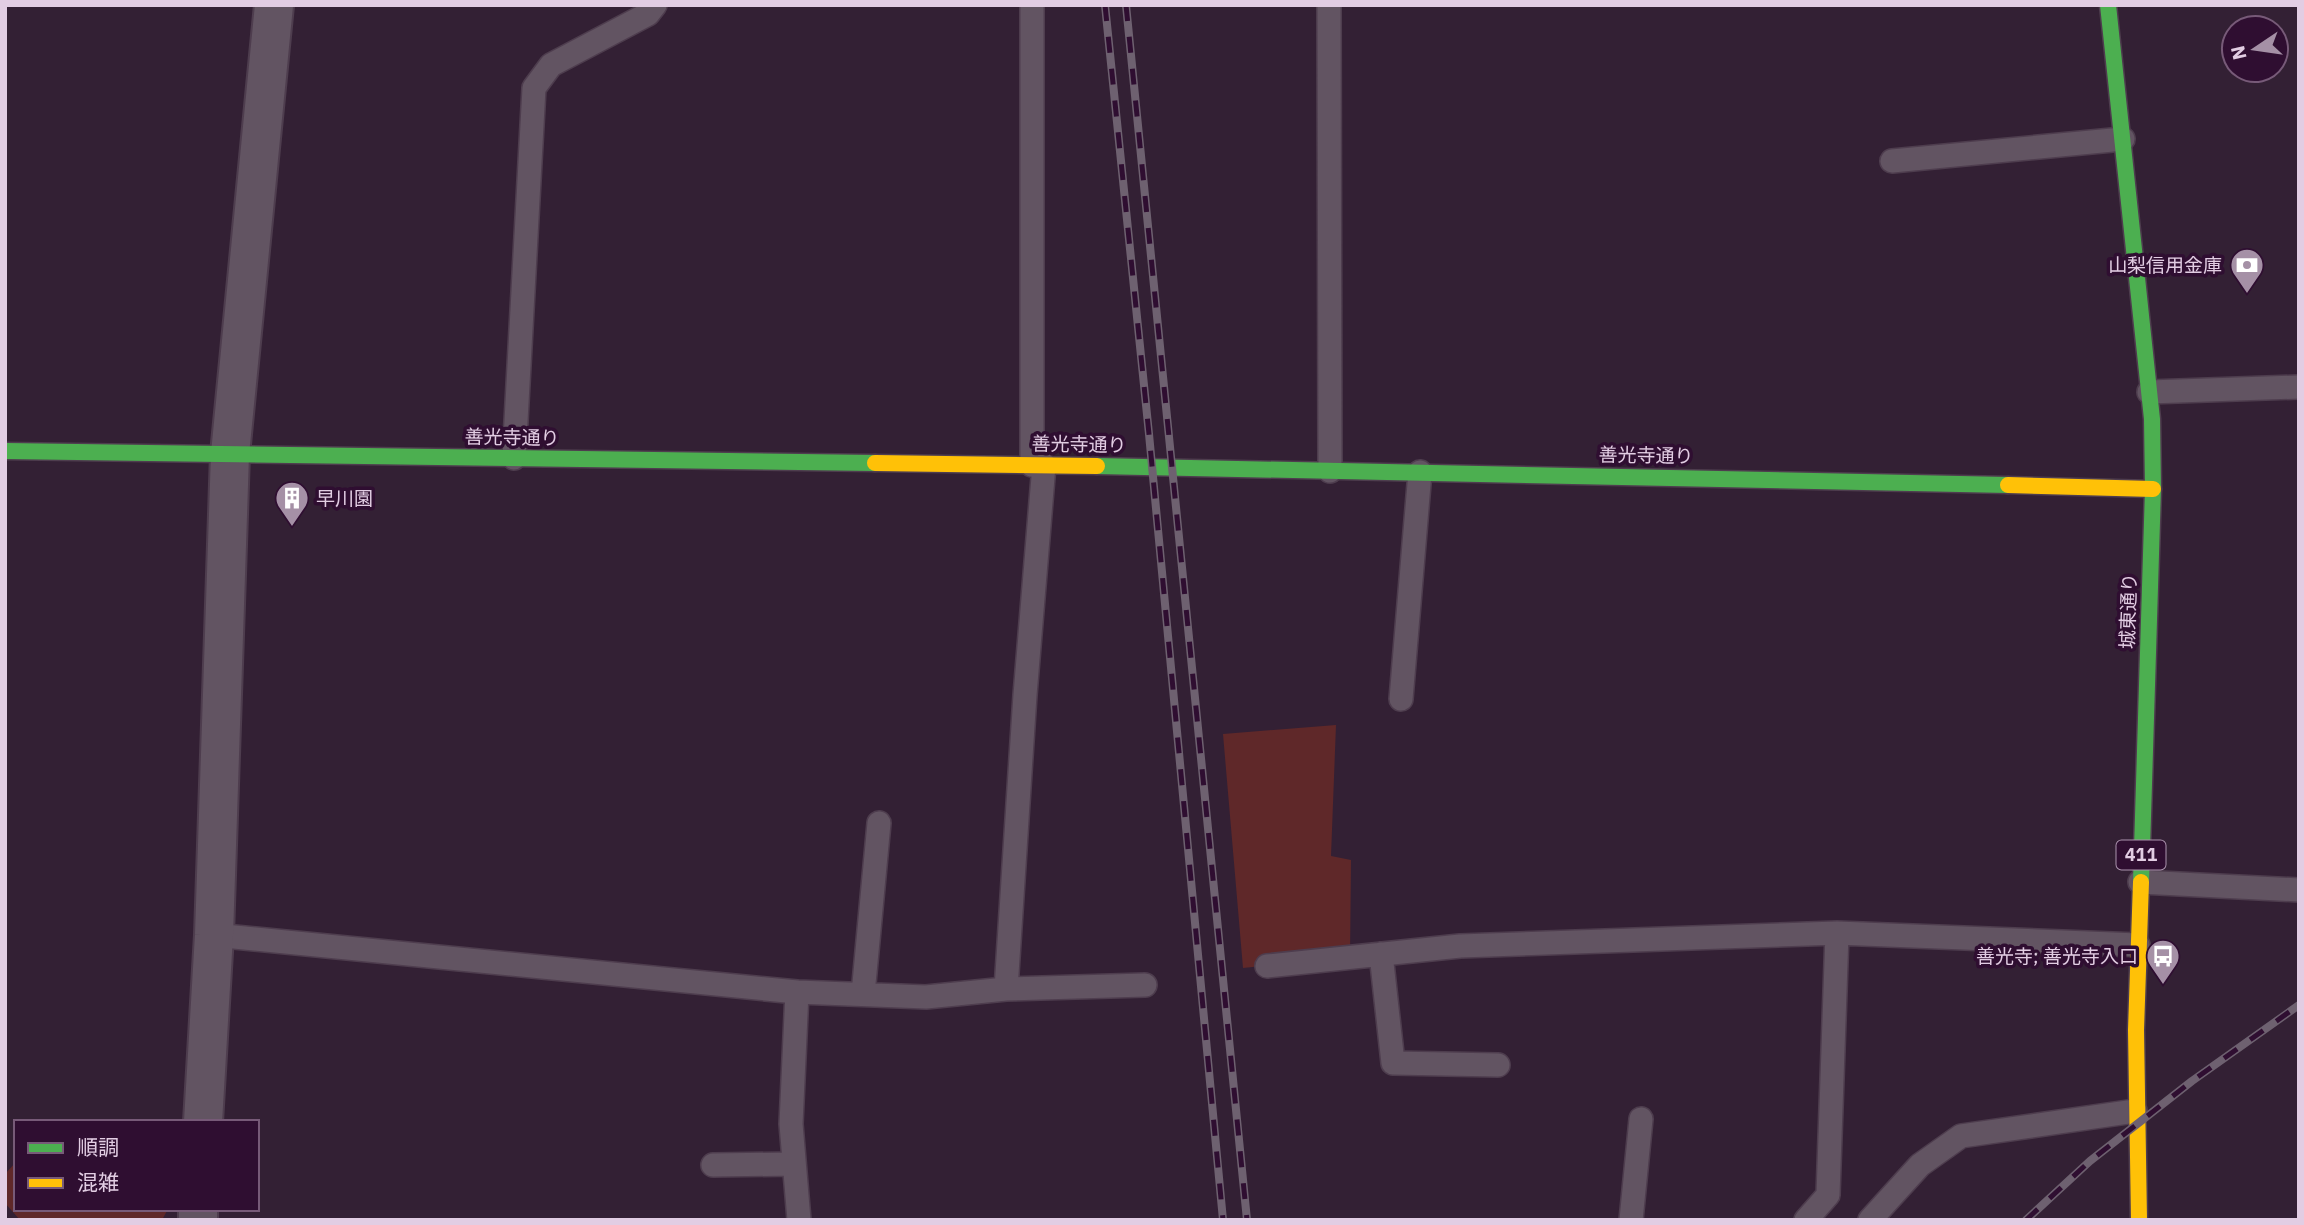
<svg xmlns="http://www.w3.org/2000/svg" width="2304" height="1225" font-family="'IBM Plex Sans','Noto Sans JP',sans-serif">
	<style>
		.green { fill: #5f2829 }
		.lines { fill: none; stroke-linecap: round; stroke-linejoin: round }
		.lane-casing { stroke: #4e3d4e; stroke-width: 26 }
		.street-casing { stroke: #4e3d4e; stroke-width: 42 }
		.fast-casing { stroke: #4e3d4e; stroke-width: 19 }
		.slow-casing { stroke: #4e3d4e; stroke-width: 19 }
		.lane { stroke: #625462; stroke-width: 23 }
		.street { stroke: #625462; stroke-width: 38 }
		.fast { stroke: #4caf50; stroke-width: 16 }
		.slow { stroke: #ffc107; stroke-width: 16 }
		.rail-casing { stroke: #6e6170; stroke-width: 8 }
		.rail { stroke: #2f0e31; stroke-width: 5; stroke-dasharray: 16; stroke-linecap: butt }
		.labels { text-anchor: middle; stroke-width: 7; stroke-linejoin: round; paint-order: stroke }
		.shield { fill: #2f0e31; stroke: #ac94ae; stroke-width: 2 }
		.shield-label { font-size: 18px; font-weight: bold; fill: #e2cde3 }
		.poi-label { font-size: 19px; fill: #e2cde3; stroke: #2f0e31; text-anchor: end }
		.street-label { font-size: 19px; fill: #e2cde3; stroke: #2f0e31 }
	</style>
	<rect width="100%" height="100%" fill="#332034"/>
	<!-- green -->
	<path class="green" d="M1336,725L1331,856L1351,860L1350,957L1243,968L1223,734Z
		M16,1162V1209H168L162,1220H20L5,1203V1174Z"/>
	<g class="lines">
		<defs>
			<path id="lane" d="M1329,5L1330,471
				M1892,161L2123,139
				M2149,392L2299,387
				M514,458L534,88L551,65L648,14L655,5
				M1032,465V5
				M1401,699L1420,472
				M2140,882L2299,890
				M214,935L797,992L791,1124L799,1220
				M1381,954L1393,1063L1498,1065
				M1267,966L1460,946L1837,933L2138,945
				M1006,989L1025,695L1044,465
				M797,992L926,997L1006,989L1145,985
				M863,994L879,823
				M713,1165L794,1164
				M1631,1220L1641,1119
				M1806,1220L1828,1195L1837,933
				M1870,1220L1920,1165L1961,1136L2135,1111"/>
			<path id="street" d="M203,1122L214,935L230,454L274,5
				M198,1220V1209"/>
			<path id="fast" d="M2108,5L2152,419L2153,489L2141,882
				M5,451L875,463
				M1097,466L2008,485"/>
			<path id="slow" d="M875,463L1097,466
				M2008,485L2153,489
				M2139,1220L2136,1030L2141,882"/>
		</defs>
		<!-- lane casing -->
		<use href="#lane" class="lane-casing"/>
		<!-- street casing -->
		<use href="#street" class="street-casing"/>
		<!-- fast casing -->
		<use href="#fast" class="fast-casing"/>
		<!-- slow casing -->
		<use href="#slow" class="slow-casing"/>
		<!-- lane -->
		<use href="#lane" class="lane"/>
		<!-- street -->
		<use href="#street" class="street"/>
		<!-- fast -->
		<use href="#fast" class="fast"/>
		<!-- slow -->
		<use href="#slow" class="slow"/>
		<defs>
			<path id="rail" d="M1105,5L1149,434L1223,1220
				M1126,5L1247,1220
				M2026,1220L2090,1161L2192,1081L2299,1005"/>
		</defs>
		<!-- rail casing -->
		<use href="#rail" class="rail-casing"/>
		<!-- rail -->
		<use href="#rail" class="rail"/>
	</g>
	<!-- icons -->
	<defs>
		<symbol id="bank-pin" viewBox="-11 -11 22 30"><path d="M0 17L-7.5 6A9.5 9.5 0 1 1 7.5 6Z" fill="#a590a6" stroke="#2f0e31"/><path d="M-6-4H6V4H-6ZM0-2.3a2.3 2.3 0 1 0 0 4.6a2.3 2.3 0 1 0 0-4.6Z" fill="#fff"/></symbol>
		<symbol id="building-pin" viewBox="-11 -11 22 30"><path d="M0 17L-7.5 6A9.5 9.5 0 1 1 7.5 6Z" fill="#a590a6" stroke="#2f0e31"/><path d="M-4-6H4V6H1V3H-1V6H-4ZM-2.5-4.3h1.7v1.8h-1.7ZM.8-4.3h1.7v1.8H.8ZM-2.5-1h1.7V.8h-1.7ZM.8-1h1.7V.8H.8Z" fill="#fff"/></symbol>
		<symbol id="bus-pin" viewBox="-11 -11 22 30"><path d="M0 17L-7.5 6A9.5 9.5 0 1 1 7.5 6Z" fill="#a590a6" stroke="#2f0e31"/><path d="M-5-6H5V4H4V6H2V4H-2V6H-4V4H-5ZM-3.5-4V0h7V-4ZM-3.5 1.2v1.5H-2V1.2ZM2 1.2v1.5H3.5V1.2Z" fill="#fff"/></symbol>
	</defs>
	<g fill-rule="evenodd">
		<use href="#bank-pin" x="2228" y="246" width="38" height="52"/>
		<use href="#building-pin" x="273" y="479" width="38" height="52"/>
		<use href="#bus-pin" x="2144" y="937" width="38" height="52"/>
	</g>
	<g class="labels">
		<!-- shield labels -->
		<rect class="shield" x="2116.5" y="840.5" width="49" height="29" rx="5"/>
		<g class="shield-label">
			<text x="2141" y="861">411</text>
		</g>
		<!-- poi labels -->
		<g class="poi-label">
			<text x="2222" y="272">山梨信用金庫</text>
			<text x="316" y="505" text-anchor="start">早川園</text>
			<text x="2138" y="963">善光寺; 善光寺入口</text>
		</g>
		<!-- street labels -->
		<g class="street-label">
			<text transform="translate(512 437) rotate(1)" y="7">善光寺通り</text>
			<text transform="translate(1079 444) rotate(1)" y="7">善光寺通り</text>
			<text transform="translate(1646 455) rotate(1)" y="7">善光寺通り</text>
			<text transform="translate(2128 611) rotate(-88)" y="7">城東通り</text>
		</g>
	</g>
	<!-- border -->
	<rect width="2304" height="1225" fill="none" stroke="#e2cde3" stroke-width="14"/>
	<!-- legend -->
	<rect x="14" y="1120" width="245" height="91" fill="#2f0e31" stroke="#775a78" stroke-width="2"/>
	<rect x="28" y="1143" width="35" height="10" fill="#4caf50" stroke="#775a78" stroke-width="2"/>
	<text x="77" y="1155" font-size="21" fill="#e2cde3">順調</text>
	<rect x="28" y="1178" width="35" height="10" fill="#ffc107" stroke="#775a78" stroke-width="2"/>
	<text x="77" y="1190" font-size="21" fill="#e2cde3">混雑</text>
	<!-- north arrow -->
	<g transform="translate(2255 49) rotate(257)"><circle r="33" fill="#2f0e31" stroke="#775a78" stroke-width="2"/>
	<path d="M0-5L12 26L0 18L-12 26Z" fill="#a590a6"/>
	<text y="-10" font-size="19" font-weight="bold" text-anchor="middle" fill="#e2cde3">N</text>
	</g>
</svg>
